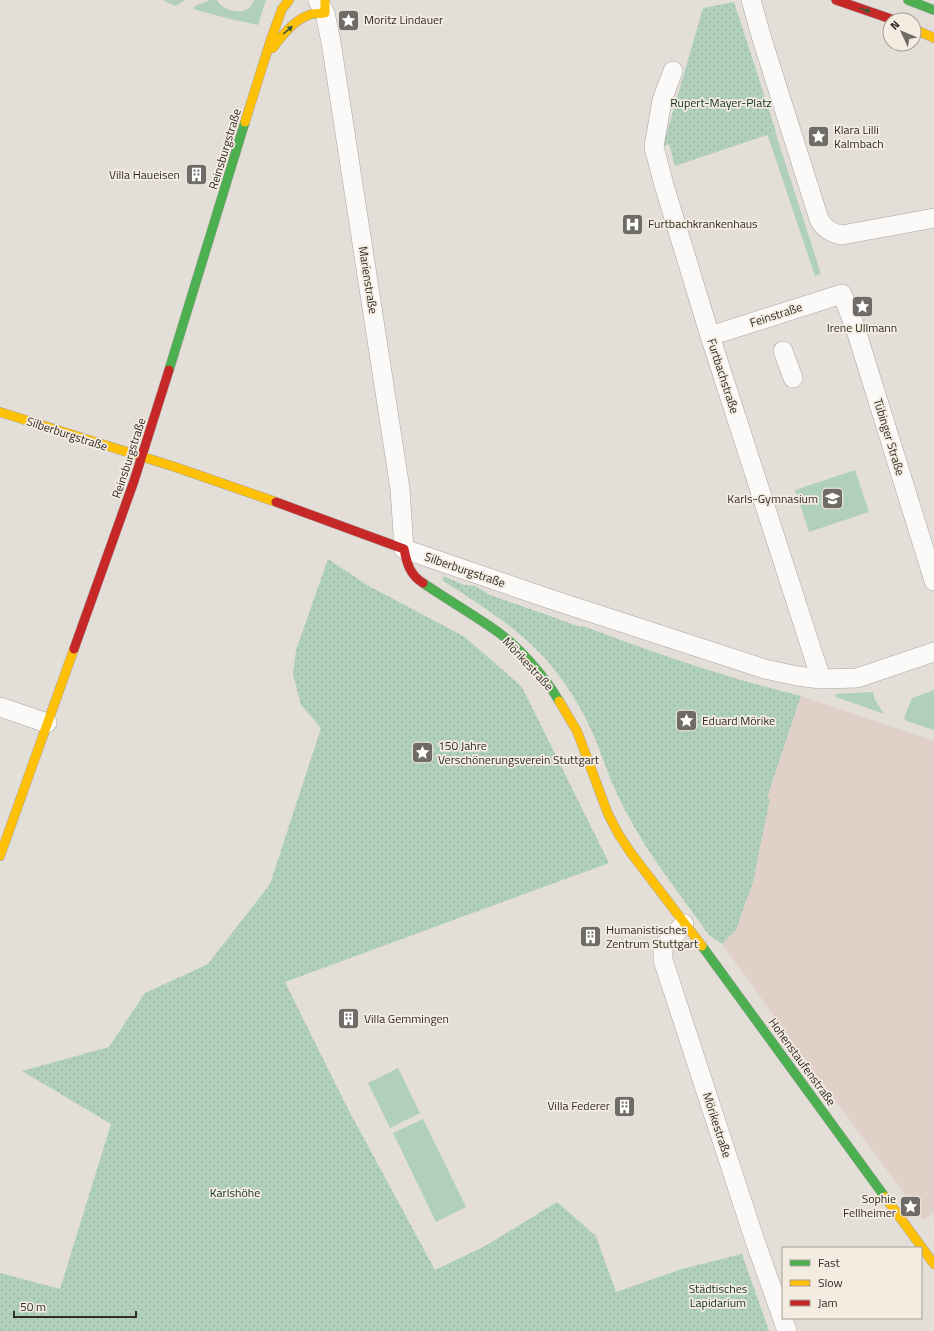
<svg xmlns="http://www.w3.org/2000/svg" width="934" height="1331" font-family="'Titillium Web',sans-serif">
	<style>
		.industrial { fill: #e0d0c8 }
		.green { fill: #b1d0bc }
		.park { fill: url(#park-dots) }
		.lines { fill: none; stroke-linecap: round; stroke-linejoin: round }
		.street-casing { stroke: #a8a4a0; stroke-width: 20 }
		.fast-casing { stroke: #a8a4a0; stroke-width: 10 }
		.slow-casing { stroke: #a8a4a0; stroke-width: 10 }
		.jam-casing { stroke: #a8a4a0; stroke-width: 10 }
		.street { stroke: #fbfaf9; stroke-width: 19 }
		.fast { stroke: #4caf50; stroke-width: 9 }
		.slow { stroke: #ffc107; stroke-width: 9 }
		.jam { stroke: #c62828; stroke-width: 9 }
		.oneway { fill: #3a5a37 }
		.labels { text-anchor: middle; stroke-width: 3.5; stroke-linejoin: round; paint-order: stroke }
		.poi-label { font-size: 12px; fill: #302d29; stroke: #f5ece1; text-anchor: start }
		.park-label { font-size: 12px; fill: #0e3323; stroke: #f5ece1 }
		.street-label { font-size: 12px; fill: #302d29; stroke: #f5ece1 }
	</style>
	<defs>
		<pattern id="park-dots" width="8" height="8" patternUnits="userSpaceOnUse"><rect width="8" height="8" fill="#b1d0bc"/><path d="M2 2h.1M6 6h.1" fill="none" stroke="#99b3a2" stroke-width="1.8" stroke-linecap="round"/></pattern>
	</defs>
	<rect width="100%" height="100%" fill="#e4ded9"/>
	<!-- industrial -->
	<path class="industrial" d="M801,696L934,741V1212L924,1220L812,1069L722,944L736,930L753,882L770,799L767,798Z"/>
	<!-- green -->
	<path class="green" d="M163,0H186L175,6Z
		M210,0H217C223,11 243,16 251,6C251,6 254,0 254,0H266L258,25L230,19L193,9L195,6Z
		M747,44L821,274L815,276L738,47Z
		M855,470L869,512L809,532L795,490Z
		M934,690V730L906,721L904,718L912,698Z
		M873,692L875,700L884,714L836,697L835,694Z
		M398,1068L420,1113L390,1128L368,1083Z
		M423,1119L466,1207L436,1222L393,1133Z"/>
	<!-- park -->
	<path class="park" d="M734,2L776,132L675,166L669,144L663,146L703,8Z
		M328,559L367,585L465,637L522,687L609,863L285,982L347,1107L435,1270L485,1246L557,1202L596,1236L616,1292L682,1269L742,1254L769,1331H0V1273L60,1289L111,1124L22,1071L109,1047L145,993L208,964L270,884L321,728L301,705L293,674L296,650Z
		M444,576L464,585L475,586L490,595L581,627L583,626C654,653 727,678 801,696L767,798L770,799L753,882L736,930L722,944L709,935C680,894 648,855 625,810C614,789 606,768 598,746C585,712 564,678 539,652C510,623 476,602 442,580Z"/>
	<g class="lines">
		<defs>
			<path id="street" d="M751,0L762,39L819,219C824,229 831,233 842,235L934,218
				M318,1L325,13L331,42L400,489L404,549L550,599L765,669L797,676L821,679L857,678L934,652
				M673,71L662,100L654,147L664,185L710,336L821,679
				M710,336L842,294L855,327L934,581
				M783,351L793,378
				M0,707L47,723
				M684,924L663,947V960L754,1238L787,1331"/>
			<path id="fast" d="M908,0L934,10
				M169,370L245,122
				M423,583C448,600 474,615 498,632C521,649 545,677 559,701
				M702,946L885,1197"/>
			<path id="slow" d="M914,29L934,38
				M273,48C282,35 296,18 312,14C316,13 321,14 325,13V0
				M245,122L271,39L282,9L289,0
				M0,412L175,467L276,502
				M559,701L577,731L608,814L619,835L631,853L702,946
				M0,856L74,649
				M885,1197L934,1264"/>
			<path id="jam" d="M836,0L894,20
				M276,502L404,549C407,564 410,575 423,583
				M74,649L134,481L169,370"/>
		</defs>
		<!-- street casing -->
		<use href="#street" class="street-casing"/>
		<!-- fast casing -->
		<use href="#fast" class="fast-casing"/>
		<!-- slow casing -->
		<use href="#slow" class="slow-casing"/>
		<!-- jam casing -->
		<use href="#jam" class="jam-casing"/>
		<!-- street -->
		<use href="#street" class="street"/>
		<!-- fast -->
		<use href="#fast" class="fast"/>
		<!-- slow -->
		<use href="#slow" class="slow"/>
		<!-- jam -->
		<use href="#jam" class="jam"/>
	</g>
	<!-- one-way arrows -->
	<defs><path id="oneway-solid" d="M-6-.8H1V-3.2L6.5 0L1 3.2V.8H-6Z"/></defs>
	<g class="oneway">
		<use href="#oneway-solid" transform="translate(865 10) rotate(19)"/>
		<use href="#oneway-solid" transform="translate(288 30) rotate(-40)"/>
	</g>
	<!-- icons -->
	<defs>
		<symbol id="sight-square" viewBox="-11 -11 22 22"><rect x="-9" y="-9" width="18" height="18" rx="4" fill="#6f6b67" stroke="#f5ece1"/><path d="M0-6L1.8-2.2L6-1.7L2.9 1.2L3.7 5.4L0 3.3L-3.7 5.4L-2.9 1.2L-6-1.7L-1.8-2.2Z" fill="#fff"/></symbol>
		<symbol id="building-square" viewBox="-11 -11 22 22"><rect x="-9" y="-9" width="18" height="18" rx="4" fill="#6f6b67" stroke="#f5ece1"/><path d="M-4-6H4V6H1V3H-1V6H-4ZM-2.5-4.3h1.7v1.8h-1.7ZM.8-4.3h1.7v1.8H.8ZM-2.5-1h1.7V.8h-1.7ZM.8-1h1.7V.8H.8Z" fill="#fff"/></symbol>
		<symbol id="hospital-square" viewBox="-11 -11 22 22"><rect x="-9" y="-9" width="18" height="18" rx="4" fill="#6f6b67" stroke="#f5ece1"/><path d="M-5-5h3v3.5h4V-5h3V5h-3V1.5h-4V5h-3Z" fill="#fff"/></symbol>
		<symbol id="school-square" viewBox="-11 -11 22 22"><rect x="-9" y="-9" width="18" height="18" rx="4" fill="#6f6b67" stroke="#f5ece1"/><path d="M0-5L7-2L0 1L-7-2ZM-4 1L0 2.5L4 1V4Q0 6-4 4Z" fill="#fff"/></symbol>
	</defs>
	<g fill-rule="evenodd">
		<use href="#sight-square" x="336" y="8" width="25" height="25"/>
		<use href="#sight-square" x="806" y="124" width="25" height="25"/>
		<use href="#building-square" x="184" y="162" width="25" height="25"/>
		<use href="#hospital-square" x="620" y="212" width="25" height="25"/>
		<use href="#sight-square" x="850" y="294" width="25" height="25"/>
		<use href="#school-square" x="820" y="486" width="25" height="25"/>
		<use href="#sight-square" x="674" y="708" width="25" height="25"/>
		<use href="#sight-square" x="410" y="740" width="25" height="25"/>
		<use href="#building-square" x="578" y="924" width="25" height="25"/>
		<use href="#building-square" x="336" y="1006" width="25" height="25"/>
		<use href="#building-square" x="612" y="1094" width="25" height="25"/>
		<use href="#sight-square" x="898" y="1194" width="25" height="25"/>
	</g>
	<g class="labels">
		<!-- poi labels -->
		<g class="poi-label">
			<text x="364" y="24">Moritz Lindauer</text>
			<text x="834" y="134">Klara Lilli<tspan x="834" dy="14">Kalmbach</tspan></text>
			<text x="180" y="179" text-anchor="end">Villa Haueisen</text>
			<text x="648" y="228">Furtbachkrankenhaus</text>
			<text x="862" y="332" text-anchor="middle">Irene Ullmann</text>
			<text x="818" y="503" text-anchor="end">Karls-Gymnasium</text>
			<text x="702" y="725">Eduard Mörike</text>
			<text x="438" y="750">150 Jahre<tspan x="438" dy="14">Verschönerungsverein Stuttgart</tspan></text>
			<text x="606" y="934">Humanistisches<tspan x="606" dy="14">Zentrum Stuttgart</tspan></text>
			<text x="364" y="1023">Villa Gemmingen</text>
			<text x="610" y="1110" text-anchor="end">Villa Federer</text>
			<text x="896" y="1203" text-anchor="end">Sophie<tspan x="896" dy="14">Fellheimer</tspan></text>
		</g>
		<!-- park labels -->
		<g class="park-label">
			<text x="721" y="107">Rupert-Mayer-Platz</text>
			<text x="235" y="1197">Karlshöhe</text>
			<text x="718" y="1293">Städtisches<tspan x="718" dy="14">Lapidarium</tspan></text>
		</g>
		<!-- street labels -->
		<g class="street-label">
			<text transform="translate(225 149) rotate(-73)" y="4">Reinsburgstraße</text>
			<text transform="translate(368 280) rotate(81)" y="4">Marienstraße</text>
			<text transform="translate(776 315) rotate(-18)" y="4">Feinstraße</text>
			<text transform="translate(723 376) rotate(72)" y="4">Furtbachstraße</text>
			<text transform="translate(67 434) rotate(18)" y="4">Silberburgstraße</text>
			<text transform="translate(889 437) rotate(73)" y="4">Tübinger Straße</text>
			<text transform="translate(129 458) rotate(-72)" y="4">Reinsburgstraße</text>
			<text transform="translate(465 570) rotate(19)" y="4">Silberburgstraße</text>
			<text transform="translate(528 664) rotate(47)" y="4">Mörikestraße</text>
			<text transform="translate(802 1062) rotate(54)" y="4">Hohenstaufenstraße</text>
			<text transform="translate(717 1125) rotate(72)" y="4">Mörikestraße</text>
		</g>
	</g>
	<!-- legend -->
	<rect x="782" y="1247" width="140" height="72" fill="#f5ece1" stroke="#a6a097"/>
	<rect x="790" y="1260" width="20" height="6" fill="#4caf50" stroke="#a6a097"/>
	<text x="818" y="1267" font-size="12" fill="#302d29">Fast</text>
	<rect x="790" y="1280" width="20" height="6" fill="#ffc107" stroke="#a6a097"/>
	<text x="818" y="1287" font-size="12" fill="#302d29">Slow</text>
	<rect x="790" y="1300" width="20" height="6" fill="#c62828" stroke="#a6a097"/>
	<text x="818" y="1307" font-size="12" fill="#302d29">Jam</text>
	<!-- north arrow -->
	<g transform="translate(902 32) rotate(314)"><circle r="19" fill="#f5ece1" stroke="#a6a097"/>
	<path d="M0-3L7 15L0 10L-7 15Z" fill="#6f6b67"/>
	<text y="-6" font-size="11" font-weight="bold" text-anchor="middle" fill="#302d29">N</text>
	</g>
	<!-- scale -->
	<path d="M14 1311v6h122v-6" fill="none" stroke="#302d29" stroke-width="2"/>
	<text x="20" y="1311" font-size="12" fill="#302d29" stroke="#f5ece1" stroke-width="3" paint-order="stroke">50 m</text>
</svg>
